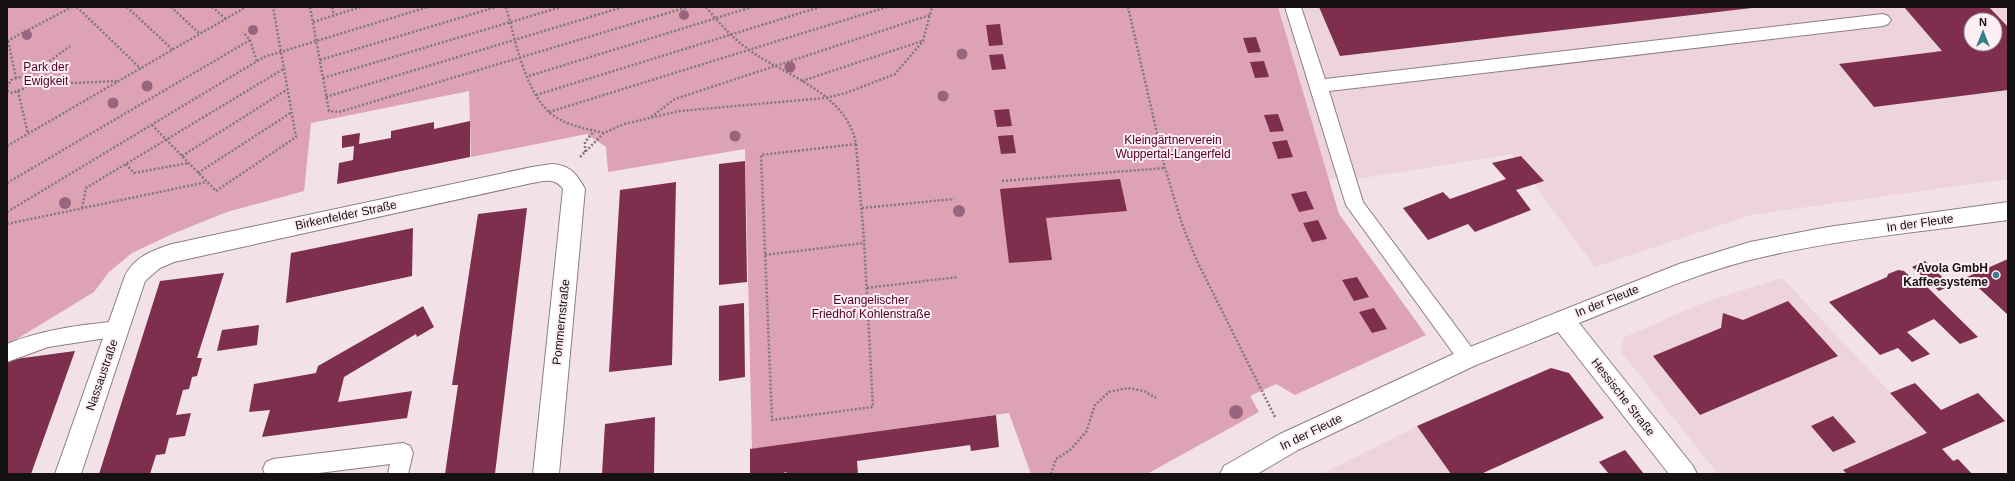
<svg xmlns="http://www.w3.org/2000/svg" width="2015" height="481" font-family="Helvetica,sans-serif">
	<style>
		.built { fill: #edd4db; fill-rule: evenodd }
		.green { fill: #dda3b5 }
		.building { fill: #7e2f4e; fill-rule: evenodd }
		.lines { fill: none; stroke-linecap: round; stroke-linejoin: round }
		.lane-casing { stroke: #8d7e83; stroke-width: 2 }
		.street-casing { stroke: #8d7e83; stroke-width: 2 }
		.path { stroke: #82777a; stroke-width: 2.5; stroke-dasharray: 2 2; stroke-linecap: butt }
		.lane { fill: #fff; fill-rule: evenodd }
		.street { fill: #fff; fill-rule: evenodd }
		.tree { fill: #99657e }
		.poi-dot { fill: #387e8a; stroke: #fdeff3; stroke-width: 1.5 }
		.labels { text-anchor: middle; stroke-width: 4; stroke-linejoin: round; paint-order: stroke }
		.park-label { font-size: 12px; fill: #510028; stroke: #fdeff3 }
		.street-label { font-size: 12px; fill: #151011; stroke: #fdeff3 }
		.poi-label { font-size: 12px; font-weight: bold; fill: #151011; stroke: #fdeff3; text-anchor: end }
	</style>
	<rect width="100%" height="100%" fill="#f2e1e6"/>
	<!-- built -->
	<path class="built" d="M1278,7H2008V179L1750,215L1595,267L1512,154L1363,178L1328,179ZM1971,20H1995V44H1971Z
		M1782,278L1967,474H1718L1621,352L1623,338L1705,302Z
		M1418,426L1452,474H1322Z"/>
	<!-- green -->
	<path class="green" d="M7,7H1278L1339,214L1426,335L1295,395L1276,384L1250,396L1259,412L1147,474H1031L1009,413L752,449L745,149L608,172L606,147L587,134L471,157L469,91L311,123L304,191L227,212L170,235L132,253L109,272L94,292L7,345Z"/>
	<!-- building -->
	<path class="building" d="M1319,7H1752V8L1340,56Z
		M1904,7H1989L2008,27V90L1874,107L1839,64L1942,51ZM1971,20H1995V44H1971Z
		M1000,24L1003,45L989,46L986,25Z
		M1256,37L1261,52L1248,53L1243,38Z
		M1003,54L1006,69L992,70L989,55Z
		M1264,61L1269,77L1255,78L1250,62Z
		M1009,109L1012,126L997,127L994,110Z
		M1278,114L1284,131L1270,132L1264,115Z
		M470,121V157L337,184L339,163L353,160L354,146L342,148V136L360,133L359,144L391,138V131L434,122V129Z
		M1013,135L1016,153L1001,154L998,136Z
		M1287,140L1293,157L1278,159L1272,142Z
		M1521,156L1544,181L1516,190L1531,210L1475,232L1468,224L1428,240L1403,208L1443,192L1450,199L1506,179L1492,163Z
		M745,161L747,282L719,285V164Z
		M1120,179L1127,211L1046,218L1052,260L1009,263L1000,189Z
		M676,182L672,365L609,372L620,190Z
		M1306,191L1314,209L1299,212L1291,194Z
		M527,208L495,474H445L458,385H452L478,214Z
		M1318,220L1327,239L1312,242L1303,223Z
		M413,228L412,276L286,303L291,253Z
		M2008,259V315L1967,277Z
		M1925,261L1951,285L1939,291L1912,267Z
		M1898,270L1904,271L1919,285L1923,283L1978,337L1960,344L1934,319L1907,332L1930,354L1912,362L1898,348L1880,355L1829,302L1887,277L1888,274Z
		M224,273L197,358H202L197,376L192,377L189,389L183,390L176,415L191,413L185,436L169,438L165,454L156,455L150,474H99L160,281Z
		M1357,277L1369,297L1354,301L1342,280Z
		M1788,301L1838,356L1700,415L1653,356L1721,328L1723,313L1743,320Z
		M744,303L745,377L719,381V306Z
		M423,306L434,327L417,337L416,334L344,377L338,402L412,391L407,418L262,437L270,410L249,412L254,384L316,373L318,366Z
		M1374,308L1387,329L1372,333L1359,312Z
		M259,325L257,345L217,351L222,330Z
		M75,351L31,474H7L8,360Z
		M1551,368L1569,373L1604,418L1481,474H1451L1417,426Z
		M1915,383L1941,410L1978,393L2005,421L1942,449L1953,461L1958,459L1972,474H1847L1843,470L1927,433L1890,393Z
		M996,415L999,447L971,451L970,445L857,461L858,474H787L786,472L781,474H750V449Z
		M1833,416L1856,442L1833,452L1811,426Z
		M655,417L654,474H602L605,424Z
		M1625,450L1644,474H1609L1599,462Z"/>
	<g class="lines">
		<defs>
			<path id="lane" d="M1285,7H1301L1325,79L1883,14L1888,16L1891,20L1888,24L1883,26L1329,91L1363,202L1475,352L1478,358L1475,364L1468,367L1461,364L1346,205Z
				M119,321L126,323L128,329L126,335L48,347L7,362V344C43,329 81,325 119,321Z
				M403,443L410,446L413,453L408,474H388L390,464L311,474H265L263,469L266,462L273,459Z"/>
			<path id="street" d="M552,164C570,165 577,174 585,189L559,474H533L563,189C555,177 544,181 532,183L174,262L160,268L145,281L81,474H55L125,276C134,257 153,250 172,244L532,167Z
				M2008,202V220C1922,232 1834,239 1750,260C1691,275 1635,301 1579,323L1693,466L1697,474H1669L1558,332L1476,365L1298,450L1257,474H1220L1224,466L1280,434L1460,351L1679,264L1750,242L1828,227Z"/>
		</defs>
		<!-- lane casing -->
		<use href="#lane" class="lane-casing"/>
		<!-- street casing -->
		<use href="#street" class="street-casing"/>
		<!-- path -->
		<path class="path" d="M77,7L141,69
			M127,7L173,50
			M171,7L200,34
			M212,7L226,19
			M310,7L329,111L339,112L688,7
			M332,7L334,15
			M506,7C515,39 526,97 554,116C569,126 587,129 604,133
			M706,7C720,24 733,39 752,52C789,77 847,94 856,144
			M1128,7L1165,168L1182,224L1197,261L1275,417
			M313,22L361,7
			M250,40L257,62
			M7,41L72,7
			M8,41L16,78
			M320,60L496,7
			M529,76L752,7
			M27,78L70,46
			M323,78L561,7
			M802,81L922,41
			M27,85L118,81
			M7,87L11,80L23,76L30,79L25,88L12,93L7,91
			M18,91L28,134
			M536,95L820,7
			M326,97L623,7
			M549,112L887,7
			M651,117L675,99L930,15
			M152,125L216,191L296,137L273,7
			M856,144L864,240L873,407L772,420L761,155Z
			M7,146L246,7
			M585,152V142L594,131
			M182,156L288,89
			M580,157L604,133L624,124L680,111L825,98L846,93L895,74L923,41L932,7
			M126,164L134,173L188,163
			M198,173L292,112
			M1002,181L1165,168
			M7,183L250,40L243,32
			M82,208L86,188L285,68
			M862,208L954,199
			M7,212L264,57L428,7
			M7,224L207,182
			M765,255L864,243
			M867,288L958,277
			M1051,474L1056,459L1070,450L1086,432L1095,405L1109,392L1128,388L1144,391L1156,398"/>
		<!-- lane -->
		<use href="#lane" class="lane"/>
		<!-- street -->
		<use href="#street" class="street"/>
	</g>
	<!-- trees -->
	<g class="tree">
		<circle cx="684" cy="15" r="5"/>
		<circle cx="253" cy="30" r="5"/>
		<circle cx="27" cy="35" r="5"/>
		<circle cx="962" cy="54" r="5.5"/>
		<circle cx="790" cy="67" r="5.5"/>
		<circle cx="147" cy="86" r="5.5"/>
		<circle cx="943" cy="96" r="5.5"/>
		<circle cx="113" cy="103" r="5.5"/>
		<circle cx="735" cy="136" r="5.5"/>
		<circle cx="65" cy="203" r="6"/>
		<circle cx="959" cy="211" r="6"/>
		<circle cx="1236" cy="412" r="7"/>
	</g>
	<!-- markers -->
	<circle class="poi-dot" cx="1996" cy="275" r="4"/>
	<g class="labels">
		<!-- park labels -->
		<g class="park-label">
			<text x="46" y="71">Park der<tspan x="46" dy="14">Ewigkeit</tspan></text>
			<text x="1173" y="144">Kleingärtnerverein<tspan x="1173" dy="14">Wuppertal-Langerfeld</tspan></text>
			<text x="871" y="304">Evangelischer<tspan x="871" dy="14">Friedhof Kohlenstraße</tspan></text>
		</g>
		<!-- street labels -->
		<g class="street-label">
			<text transform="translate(346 215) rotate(-12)" y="4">Birkenfelder Straße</text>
			<text transform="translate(1920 223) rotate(-8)" y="4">In der Fleute</text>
			<text transform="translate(1607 301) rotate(-22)" y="4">In der Fleute</text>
			<text transform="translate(561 322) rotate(-84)" y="4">Pommernstraße</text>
			<text transform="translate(102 375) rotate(-71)" y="4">Nassaustraße</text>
			<text transform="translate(1623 397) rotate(52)" y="4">Hessische Straße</text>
			<text transform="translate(1311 432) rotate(-26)" y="4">In der Fleute</text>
		</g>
		<!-- poi labels -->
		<g class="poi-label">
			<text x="1988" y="272">Avola GmbH<tspan x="1988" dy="14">Kaffeesysteme</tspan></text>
		</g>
	</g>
	<!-- border -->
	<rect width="2015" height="481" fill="none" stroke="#151011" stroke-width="16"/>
	<!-- north arrow -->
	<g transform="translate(1983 32)"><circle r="19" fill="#fdeff3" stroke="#a09699"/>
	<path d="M0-3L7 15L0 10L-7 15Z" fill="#387e8a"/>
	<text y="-6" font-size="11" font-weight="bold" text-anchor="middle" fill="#151011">N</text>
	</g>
</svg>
